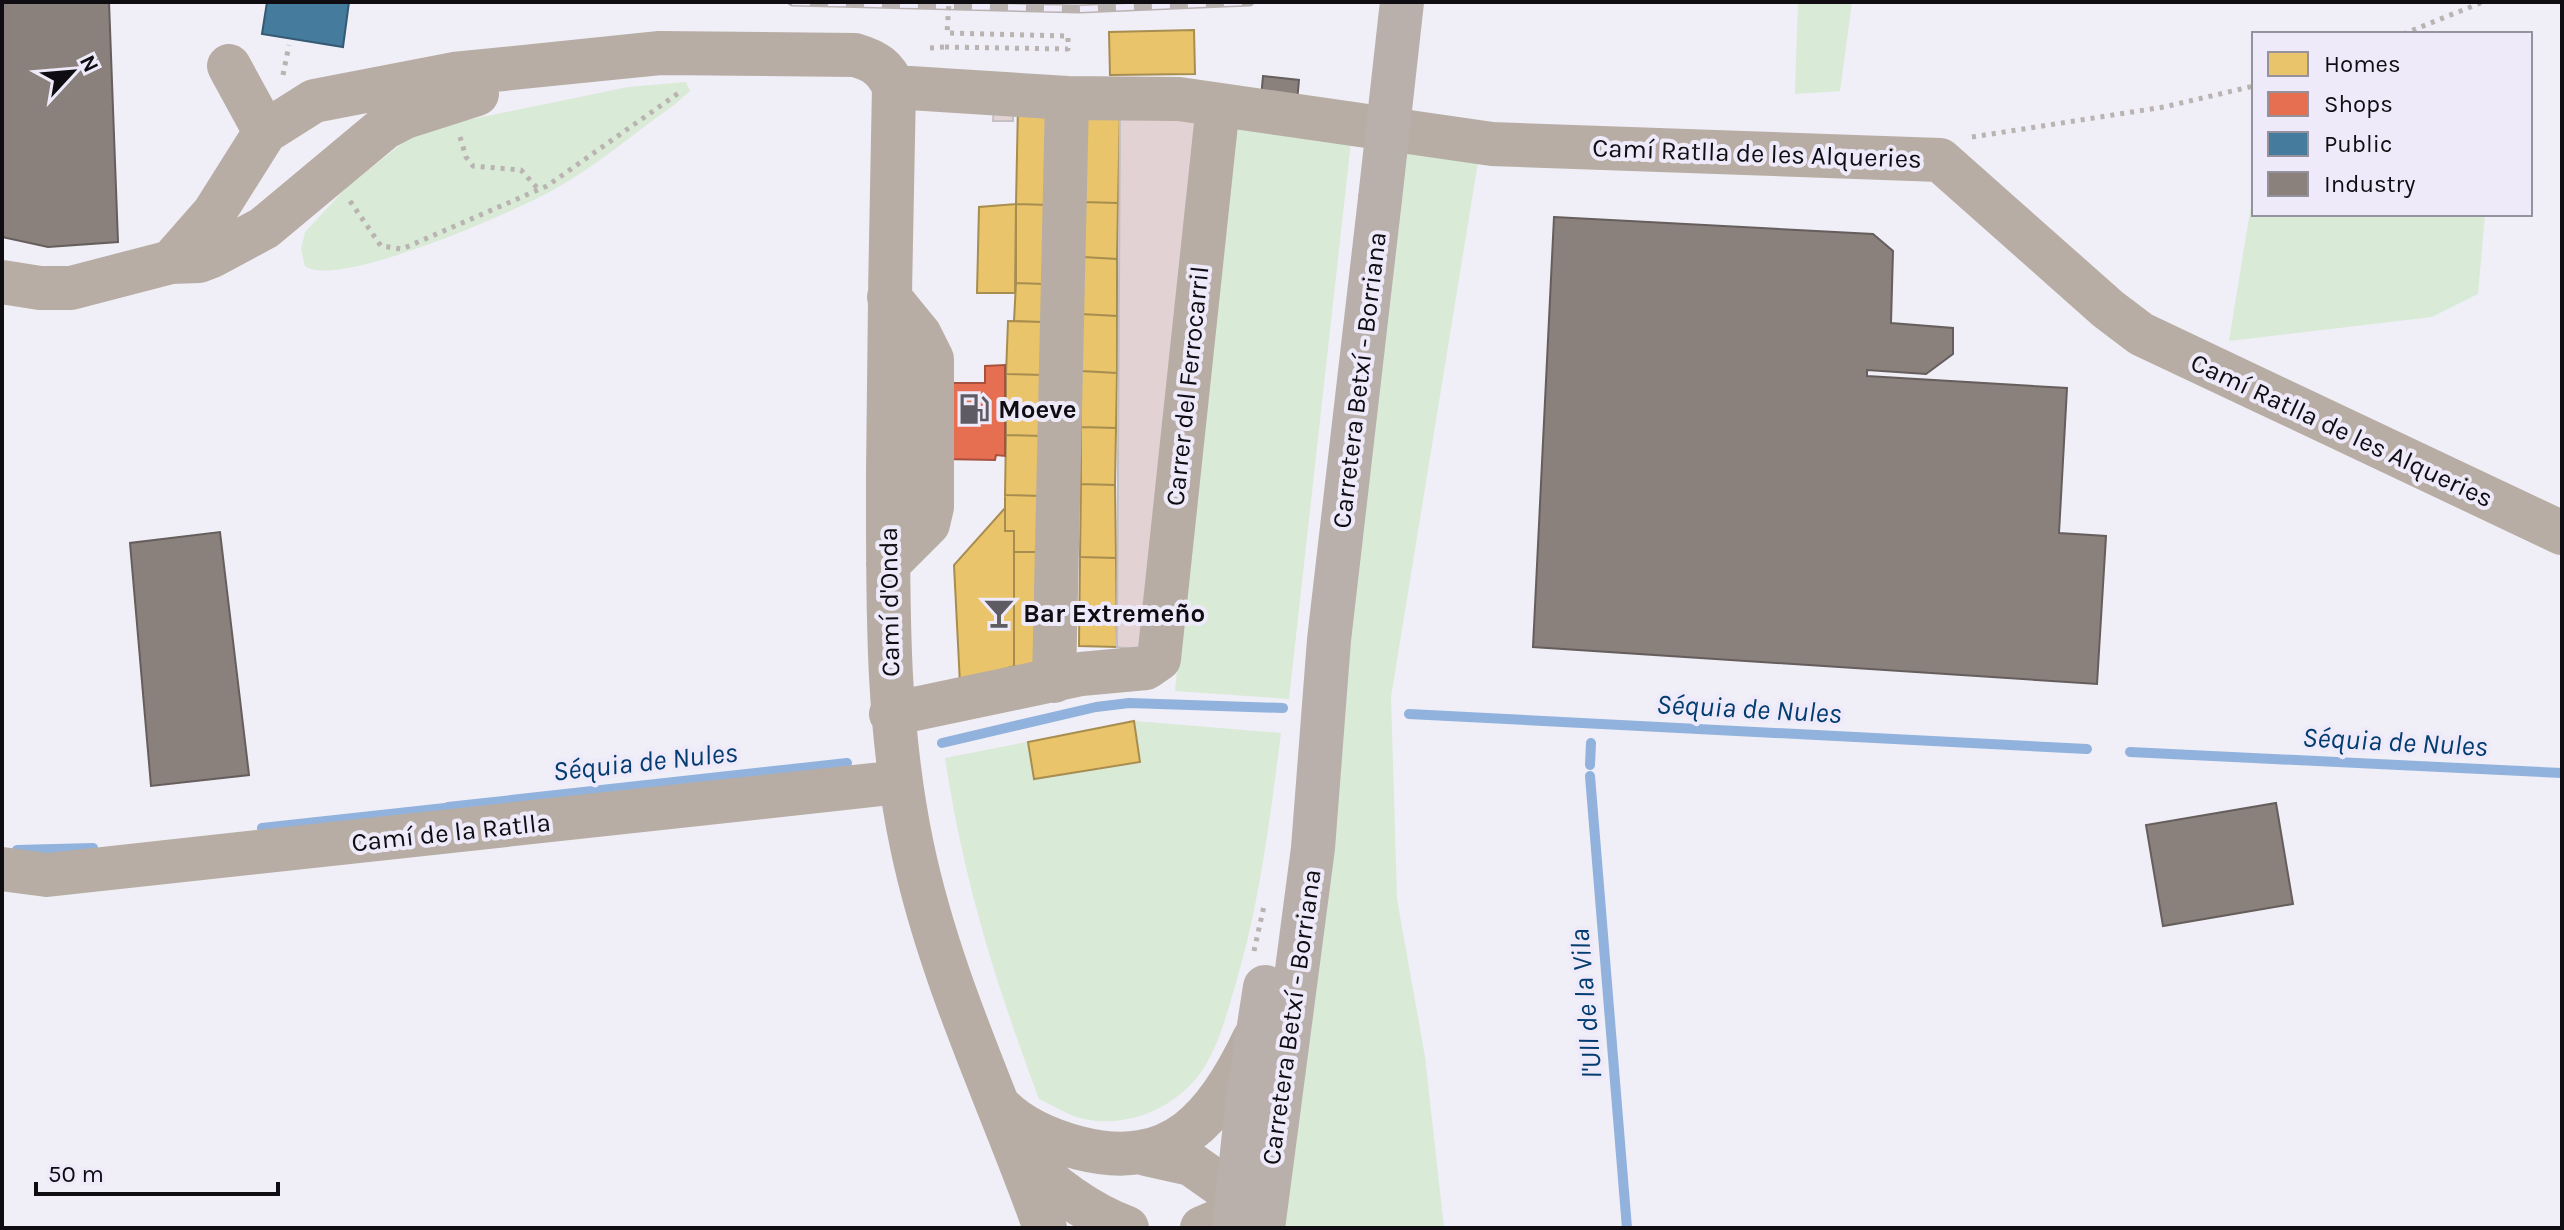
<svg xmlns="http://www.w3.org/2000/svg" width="2564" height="1230" font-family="Karla,sans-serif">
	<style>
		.green { fill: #d9ead7 }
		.homes { fill: #e9c46a; stroke: #a88d50; stroke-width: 2 }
		.shops { fill: #e76f51; stroke: #a6523e; stroke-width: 2 }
		.public { fill: #457b9d; stroke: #355a73; stroke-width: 2 }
		.industry { fill: #8a817c; stroke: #655e5c; stroke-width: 2 }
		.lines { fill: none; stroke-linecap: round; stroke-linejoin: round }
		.stream { stroke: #91b2dd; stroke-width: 10 }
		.building { fill: #e3d2d3; stroke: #c4bfc3; stroke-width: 2 }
		.path { stroke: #b9b3b2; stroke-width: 5; stroke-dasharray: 4 6; stroke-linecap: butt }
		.minor { stroke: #b7ada4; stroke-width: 44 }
		.major { stroke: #b9b0ac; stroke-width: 44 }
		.rail-casing { stroke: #b9b2b1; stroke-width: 9 }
		.rail { stroke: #eeeafa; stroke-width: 6; stroke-dasharray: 18; stroke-linecap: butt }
		.path-bridge { stroke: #b9b3b2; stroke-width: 5; stroke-dasharray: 4 6; stroke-linecap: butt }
		.major-bridge { stroke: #b9b0ac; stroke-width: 44 }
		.labels { text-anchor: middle; stroke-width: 8; stroke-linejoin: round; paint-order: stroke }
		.street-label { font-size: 26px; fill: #0f0d12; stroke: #eeeafa }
		.poi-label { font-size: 26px; font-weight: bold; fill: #0f0d12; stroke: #eeeafa; text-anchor: start }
		.water-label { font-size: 28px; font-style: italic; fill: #033c70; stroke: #eeeafa }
	</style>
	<rect width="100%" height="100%" fill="#f0eef6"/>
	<!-- green -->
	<path class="green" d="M1798,2H1852L1840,91L1795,94Z
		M686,82L690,91L674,105C634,133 595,167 553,190C516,211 337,290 305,266L301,249L305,232L347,187L419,130L628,87Z
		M1230,125L1351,142L1289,699L1175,691Z
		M1400,151L1478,162L1391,697L1397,899L1425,1057L1444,1228H1273Z
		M2254,187V214H2485L2478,294L2432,317L2229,341Z
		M1134,721L1281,733C1270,818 1260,903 1235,986C1227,1013 1220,1041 1205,1066C1181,1106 1129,1129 1084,1119C1069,1116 1053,1105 1039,1099C995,981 964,882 945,758Z"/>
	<!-- homes -->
	<path class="homes" d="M1194,30L1195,74L1110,75L1109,32Z
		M1018,105L1054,106L1049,205L1016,204Z
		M1086,106L1120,108L1118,203L1082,202Z
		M1082,202L1118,203L1117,259L1083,257Z
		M1016,204L1015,293H977L979,207Z
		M1016,204L1049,205L1044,284L1016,283Z
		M1083,257L1117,259V316L1081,314Z
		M1016,283L1044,284L1043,322L1014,321Z
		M1081,314L1117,316V373L1081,371Z
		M1008,321L1043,322V375L1006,374Z
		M1081,371L1117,373L1116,428L1081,427Z
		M1006,374L1043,375L1042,436L1006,435Z
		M1081,427L1116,428L1115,485L1081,484Z
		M1006,435L1042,436V496L1005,495Z
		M1081,484L1115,485L1116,558L1080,557Z
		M1005,495L1042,496L1041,552H1014V531H1005Z
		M1005,508V531H1014V666L960,684L954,565Z
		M1014,552H1041L1042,667L1014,666Z
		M1080,557L1116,558L1117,647L1079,646Z
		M1134,721L1140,762L1034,779L1028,742Z"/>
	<!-- shops -->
	<path class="shops" d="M1005,365V456L996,455L995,460L943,459L944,383H985V366Z"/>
	<!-- public -->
	<path class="public" d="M267,2H349L343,47L262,34Z"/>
	<!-- industry -->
	<path class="industry" d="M2,2H109L118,242L48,247L2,237Z
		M1263,76L1299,80L1297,102L1261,98Z
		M1554,217L1873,234L1893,251L1891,323L1953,328V354L1926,374L1867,370V376L2067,388L2059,533L2106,536L2097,684L1533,647Z
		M220,532L249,775L151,786L130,543Z
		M2276,803L2293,904L2163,926L2146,825Z"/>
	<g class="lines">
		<!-- stream -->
		<path class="stream" d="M1409,714L2087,749
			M942,743L1096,707L1129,703L1283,708
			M2130,752L2562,773
			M1590,765L1591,743
			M1590,776L1627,1228
			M448,807L847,763
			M262,828L445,808
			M17,850L93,848"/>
	</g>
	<!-- building -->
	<path class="building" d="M994,102L1013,103V121H993Z
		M1120,108L1205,113L1147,651L1117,647Z"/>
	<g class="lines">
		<!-- path -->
		<path class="path" d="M2403,34L2483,2
			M930,48L945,47
			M283,75L289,45
			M460,137L466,157L473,166L521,170L539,190
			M1972,137L2164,107L2254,86
			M350,201L381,246L402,249L547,186L680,92
			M1254,951L1264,906"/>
		<!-- minor -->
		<path class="minor" d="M229,66L265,132
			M894,87L1067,98L1179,99L1492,144L1940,160L2108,309L2141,334L2562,533
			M171,262L214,213L265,132L314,101L454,74L660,53L855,55C875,61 885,67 894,87C891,216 889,344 888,473C888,599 886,723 912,846C940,980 1000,1101 1045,1228
			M2,282L40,288H71L171,262L199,261L212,256L264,228L384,128L405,117L477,94
			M888,564L928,524L932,507V359L920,335L889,297
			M1054,681L1067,98
			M891,714L1081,674L1146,668L1159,659L1218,105
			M2,869L47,875L900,782
			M998,1105C1020,1128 1048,1140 1079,1148C1173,1172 1217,1117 1254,1039
			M1021,1154C1048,1185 1089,1214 1127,1228
			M1146,1154L1191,1164L1252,1207
			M1202,1228L1252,1207"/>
		<!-- major -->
		<path class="major" d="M1234,1228L1248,1096L1265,987
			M1263,1228L1313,848L1329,640L1380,199"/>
		<defs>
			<path id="rail" d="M792,2L1079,9L1250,2"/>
		</defs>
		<!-- rail casing -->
		<use href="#rail" class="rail-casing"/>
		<!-- rail -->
		<use href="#rail" class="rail"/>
		<!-- path-bridge -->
		<path class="path-bridge" d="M945,47L1068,49V36L947,33L949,2"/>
		<!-- major-bridge -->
		<path class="major-bridge" d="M1380,199L1402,2"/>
	</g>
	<!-- icons -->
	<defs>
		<symbol id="fuel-bare" viewBox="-9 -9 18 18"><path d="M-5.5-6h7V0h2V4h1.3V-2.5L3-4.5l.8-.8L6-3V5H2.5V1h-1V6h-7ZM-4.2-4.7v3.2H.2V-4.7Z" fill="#5e5c62" stroke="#eeeafa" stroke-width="2.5" paint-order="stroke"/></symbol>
		<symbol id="bar-bare" viewBox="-9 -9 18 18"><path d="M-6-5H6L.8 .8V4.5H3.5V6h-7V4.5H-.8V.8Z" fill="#5e5c62" stroke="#eeeafa" stroke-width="2.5" paint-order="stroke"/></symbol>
	</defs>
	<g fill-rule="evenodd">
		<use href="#fuel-bare" x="952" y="387" width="44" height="44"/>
		<use href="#bar-bare" x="977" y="591" width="44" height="44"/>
	</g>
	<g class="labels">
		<!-- street labels -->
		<g class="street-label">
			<text transform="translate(1757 153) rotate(2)" y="9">Camí Ratlla de les Alqueries</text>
			<text transform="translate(1359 380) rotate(-83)" y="9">Carretera Betxí - Borriana</text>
			<text transform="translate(1187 386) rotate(-84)" y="9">Carrer del Ferrocarril</text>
			<text transform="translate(2342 430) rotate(25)" y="9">Camí Ratlla de les Alqueries</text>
			<text transform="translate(889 602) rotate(-91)" y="9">Camí d'Onda</text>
			<text transform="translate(451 832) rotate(-6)" y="9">Camí de la Ratlla</text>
			<text transform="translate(1291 1017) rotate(-82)" y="9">Carretera Betxí - Borriana</text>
		</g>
		<!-- poi labels -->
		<g class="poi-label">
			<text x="998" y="418">Moeve</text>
			<text x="1023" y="622">Bar Extremeño</text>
		</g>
		<!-- water labels -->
		<g class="water-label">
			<text transform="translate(1749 708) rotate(3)" y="10">Séquia de Nules</text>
			<text transform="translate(2395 741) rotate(3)" y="10">Séquia de Nules</text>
			<text transform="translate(645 761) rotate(-6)" y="10">Séquia de Nules</text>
			<text transform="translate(1585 1004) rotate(-95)" y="10">l'Ull de la Vila</text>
		</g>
	</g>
	<!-- border -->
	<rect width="2564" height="1230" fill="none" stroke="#0f0d12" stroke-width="8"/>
	<!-- legend -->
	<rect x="2252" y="32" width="280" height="184" fill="#eeeafa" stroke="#95929d" stroke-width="2"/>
	<rect x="2268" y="52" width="40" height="24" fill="#e9c46a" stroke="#95929d" stroke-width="2"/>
	<text x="2324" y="72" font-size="24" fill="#0f0d12">Homes</text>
	<rect x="2268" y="92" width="40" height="24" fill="#e76f51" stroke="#95929d" stroke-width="2"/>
	<text x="2324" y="112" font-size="24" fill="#0f0d12">Shops</text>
	<rect x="2268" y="132" width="40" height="24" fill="#457b9d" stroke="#95929d" stroke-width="2"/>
	<text x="2324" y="152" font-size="24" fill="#0f0d12">Public</text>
	<rect x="2268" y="172" width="40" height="24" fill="#8a817c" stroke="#95929d" stroke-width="2"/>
	<text x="2324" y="192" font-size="24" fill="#0f0d12">Industry</text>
	<!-- north arrow -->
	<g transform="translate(72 72) rotate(64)" stroke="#eeeafa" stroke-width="6" paint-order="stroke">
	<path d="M0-6L14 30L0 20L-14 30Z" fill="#0f0d12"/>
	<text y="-12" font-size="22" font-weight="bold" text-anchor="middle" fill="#0f0d12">N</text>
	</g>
	<!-- scale -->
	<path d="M36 1182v12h242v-12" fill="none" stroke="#0f0d12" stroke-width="4"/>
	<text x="48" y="1182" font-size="24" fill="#0f0d12" stroke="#eeeafa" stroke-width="6" paint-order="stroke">50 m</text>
</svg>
